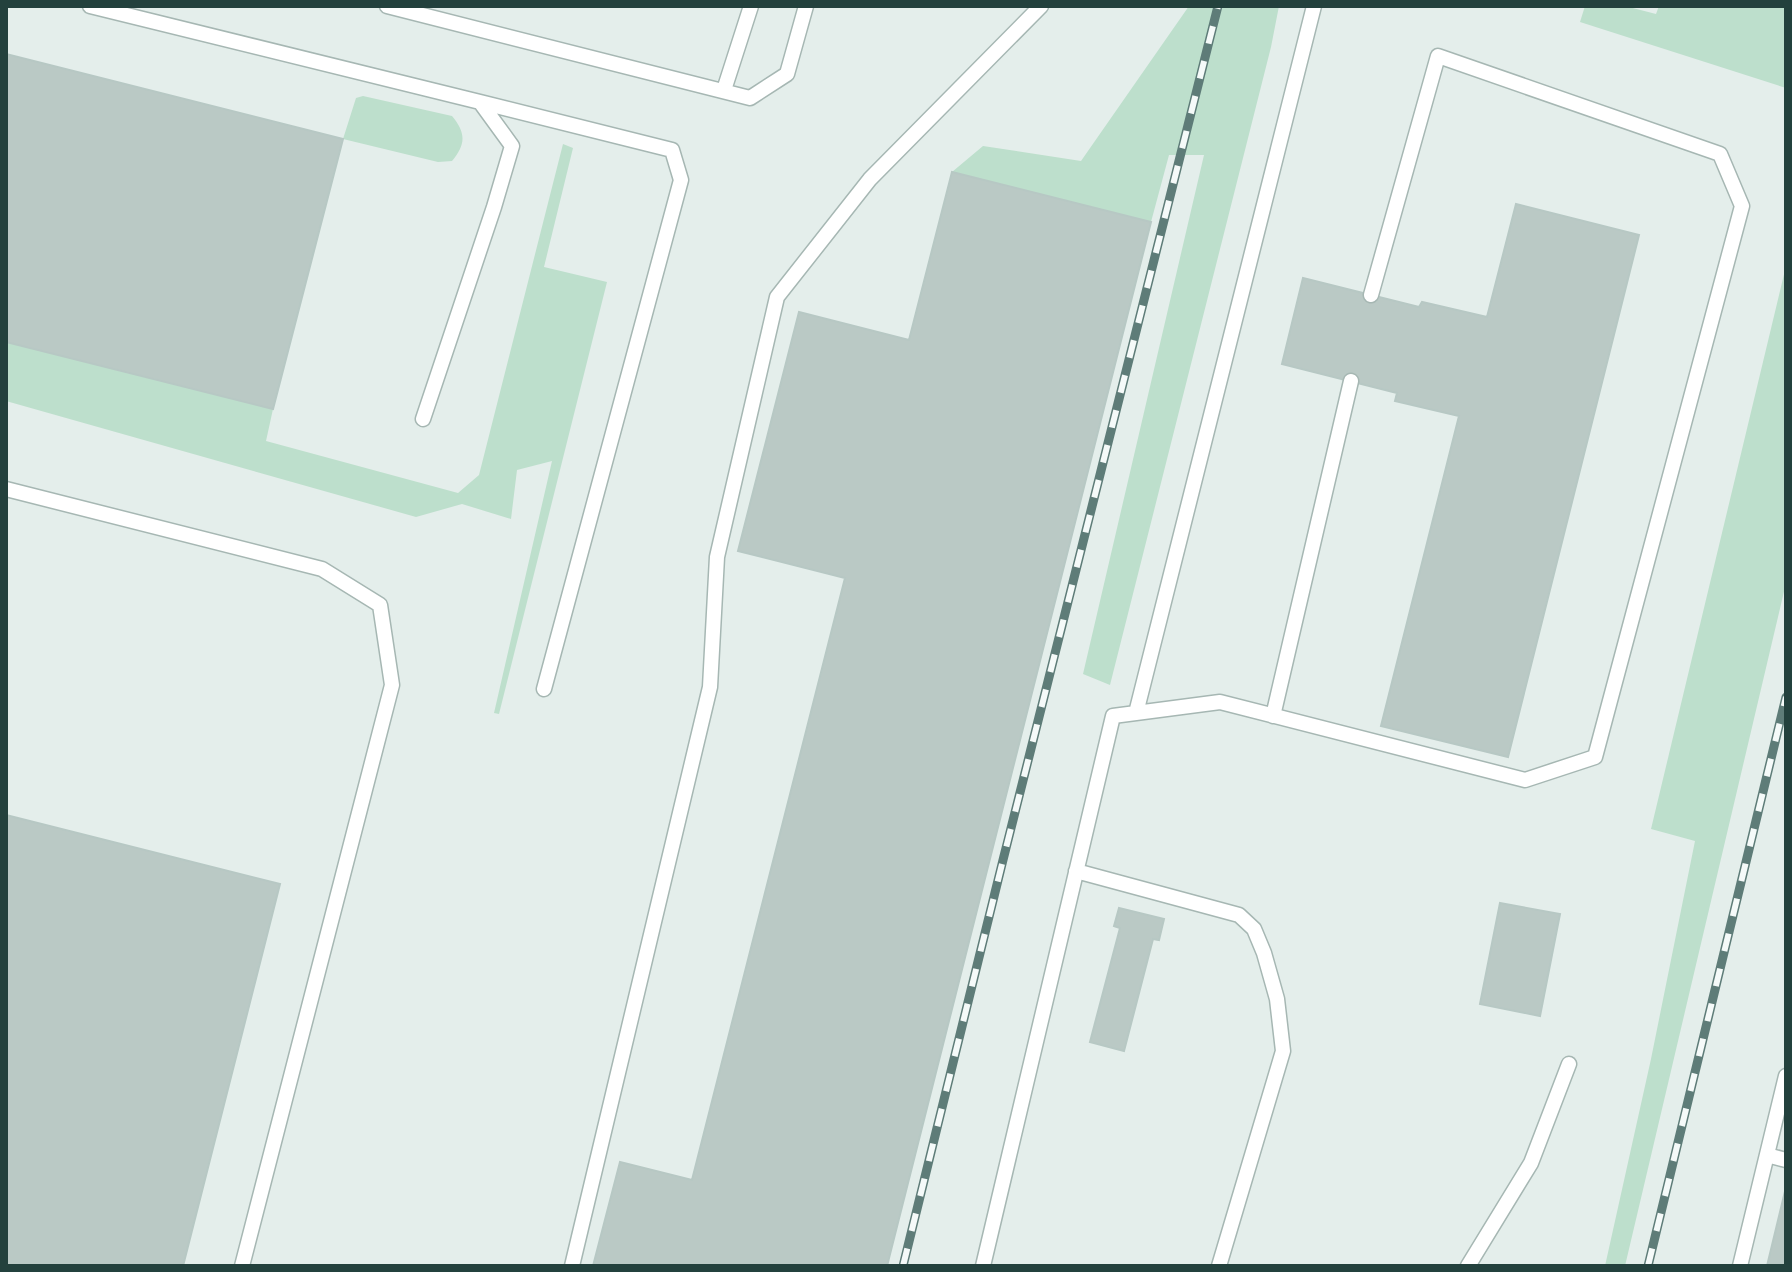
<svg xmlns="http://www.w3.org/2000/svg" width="1792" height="1272" font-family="Rubik,sans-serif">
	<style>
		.green { fill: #bddfcc }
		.building { fill: #bac9c5; stroke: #b7c8c4; stroke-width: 2 }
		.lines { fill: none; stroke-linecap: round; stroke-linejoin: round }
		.service-casing { stroke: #a6b7b3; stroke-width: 17 }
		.service { stroke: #fff; stroke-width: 14 }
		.rail-casing { stroke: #5e7c78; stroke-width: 9 }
		.rail { stroke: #f5faf9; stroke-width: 6; stroke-dasharray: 18; stroke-linecap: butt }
	</style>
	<rect width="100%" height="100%" fill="#e4eeeb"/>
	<!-- green -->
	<path class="green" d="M1189,6H1279L1271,47L1110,685L1083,674L1204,155H1169L1151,222L952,172L983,146L1081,161Z
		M1585,6H1625L1656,14L1659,6H1786V88L1580,22Z
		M363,96L452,116C466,133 466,144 452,161L438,162L343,139L356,98Z
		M563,144L573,148L544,267L607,282L499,714L494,713L552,461L517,470L511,519L462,504L416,517L6,401V342L273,409L266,441L458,493L479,475Z
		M1786,266V583L1625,1266H1605L1651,1059L1695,841L1651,829Z"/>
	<!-- building -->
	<path class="building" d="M6,54L343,139L273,409L6,342Z
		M952,172L1151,222L887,1266H593L620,1162L692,1180L845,578L738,551L799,312L909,340Z
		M1516,204L1639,235L1508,757L1381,726L1459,416L1395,401L1397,393L1282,364L1303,278L1419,307L1422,302L1487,317Z
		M6,815L280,884L183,1266H6Z
		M1500,903L1560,914L1540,1016L1480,1004Z
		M1119,908L1164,919L1159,940L1153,939L1124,1051L1090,1042L1120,928L1114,926Z
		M1786,1187V1266H1767Z"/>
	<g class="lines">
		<defs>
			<path id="service" d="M90,6L480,102L512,146L494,207L423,419
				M387,6L750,98L787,74L806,6
				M724,90L751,6
				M480,102L672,150L681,180L544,689
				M6,489L322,569L380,605L392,685L242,1266
				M1136,713L1314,6
				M1273,716L1351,381
				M1076,871L1239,915L1254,929L1264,953L1277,999L1283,1051L1219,1266
				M1767,1155L1786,1160
				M572,1266L710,687L717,557L777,297L870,179L1041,6
				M983,1266L1113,716L1220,702L1525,780L1595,757L1742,206L1720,154L1438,56L1371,295
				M1468,1266L1531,1163L1569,1064
				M1740,1266L1786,1076"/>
		</defs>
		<!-- service casing -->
		<use href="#service" class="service-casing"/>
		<!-- service -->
		<use href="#service" class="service"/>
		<defs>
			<path id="rail" d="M903,1266L1003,860L1218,6
				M1648,1266L1786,697"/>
		</defs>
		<!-- rail casing -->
		<use href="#rail" class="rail-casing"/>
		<!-- rail -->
		<use href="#rail" class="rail"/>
	</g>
	<!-- border -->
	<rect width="1792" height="1272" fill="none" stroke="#23413d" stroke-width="16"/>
</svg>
